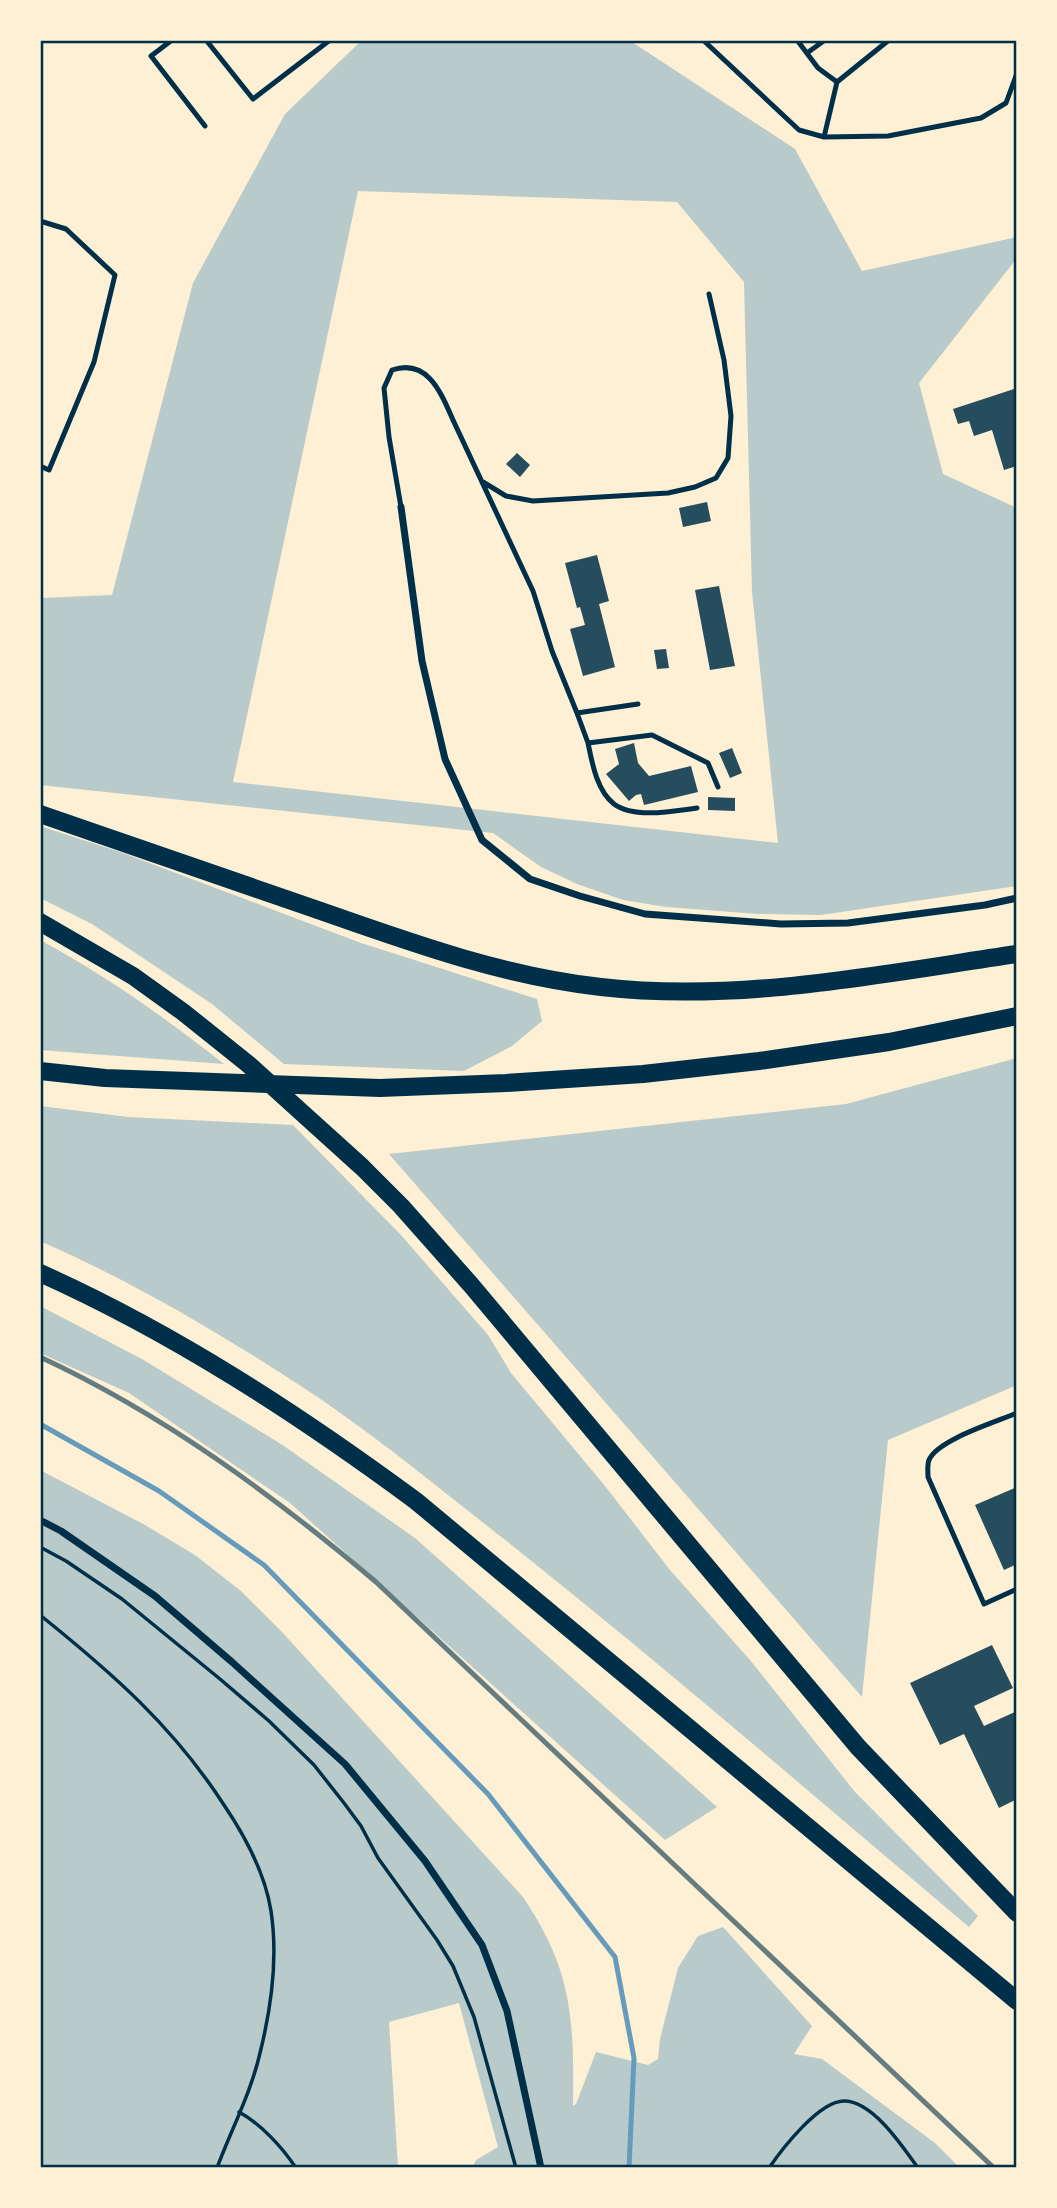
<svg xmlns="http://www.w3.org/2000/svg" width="1057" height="2208" font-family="'Source Serif 4',serif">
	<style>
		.green { fill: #b9caca; fill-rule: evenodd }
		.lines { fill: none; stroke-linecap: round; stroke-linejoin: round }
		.stream { stroke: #669bbc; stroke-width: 5 }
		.building { fill: #264d5e }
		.path { stroke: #003049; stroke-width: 3.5 }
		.service { stroke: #003049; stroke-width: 5 }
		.minor { stroke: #003049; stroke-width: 7 }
		.motorway { stroke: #003049; stroke-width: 18 }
		.rail { stroke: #657d81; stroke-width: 5 }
		.neatline { fill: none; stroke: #003049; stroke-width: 2.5 }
	</style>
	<rect width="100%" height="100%" fill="#fdf0d5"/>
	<!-- green -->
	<path class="green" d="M362,40H629L795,149L862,271L1017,237V258L919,383L943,474L1017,508V886L821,915L758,914L666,907L623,900L577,884L541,867L493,833L40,785V598L112,595L193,283L285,114ZM358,191L677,202L744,282L752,592L778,843L233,782Z
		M40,826L123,853L361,943L537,999L542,1021L512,1046L464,1071L284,1064L212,1004L92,924L40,898Z
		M40,940C105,975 166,1018 224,1064L40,1050Z
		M1017,1058V1385L888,1440L862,1697L389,1154L846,1104Z
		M40,1106L128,1117L293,1125L401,1235L488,1335L511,1373L605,1486L670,1570L750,1660L855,1792L978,1916L969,1927C816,1798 665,1667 509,1543C446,1494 385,1443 319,1398C230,1339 138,1284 40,1241Z
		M40,1306L142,1359L281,1444L415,1538L717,1807L665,1840L290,1503L129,1393L40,1353Z
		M40,1470L145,1525L195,1555L241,1591L282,1632L523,1897C573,1971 574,2020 573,2106L576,2104L596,2052L648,2065L658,2059L660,2039L678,1968L698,1936L723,1927L812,2026L794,2054L822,2059L935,2143L960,2168H472L476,2160L498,2147L459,2003L389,2022L398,2168H40Z"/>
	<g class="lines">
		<!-- stream -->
		<path class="stream" d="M40,1424L159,1491L264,1565L488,1794L615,1957L634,2058L629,2168"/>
	</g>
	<!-- building -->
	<path class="building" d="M1017,388V466L1004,470L992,430L974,436L969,421L958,424L953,409Z
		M517,453L530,465L520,477L506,464Z
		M707,502L711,521L683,527L679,508Z
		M597,555L609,601L599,604L615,667L583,676L570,629L585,625L580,607L577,608L565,563Z
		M719,586L735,666L710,670L695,590Z
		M666,649L669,668L657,669L654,650Z
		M634,743L638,763L649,776L691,766L698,792L644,805L641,794L636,795L629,801L606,774L619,764L615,749Z
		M732,748L742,773L730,778L719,753Z
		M708,797L735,798V811L708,810Z
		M1017,1487V1564L1004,1570L975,1505Z
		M992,1645L1013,1688L974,1706L984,1726L1017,1711V1799L999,1808L964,1734L940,1745L910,1683Z"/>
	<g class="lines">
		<!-- path -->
		<path class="path" d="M40,1547L66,1561L122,1599L220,1679L269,1721L314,1765L344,1803L361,1826L378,1858L437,1940L453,1966L474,2017L516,2168
			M40,1615C112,1673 173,1726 224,1805C245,1836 265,1873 271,1911C278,1957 271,2009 260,2053C251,2093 231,2130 217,2168
			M239,2112C261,2124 282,2147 296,2168
			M769,2168C782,2149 819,2101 844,2101C873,2101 903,2147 918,2168"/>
		<!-- service -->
		<path class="service" d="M172,40L151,56L205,126
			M206,40L253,99L330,40
			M703,40L799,130L824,137L888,136L981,118L1006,103L1017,73
			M797,40L818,68L837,82
			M807,53L825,40
			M824,137L837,82L889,40
			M40,221L66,229L115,275L94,362L49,470L40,466
			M483,482L506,496L533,501L668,493L695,487L716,478L728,458L731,416L724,360L709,294
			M401,507L389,437L384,388L392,370C428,358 441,393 453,420L533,591L552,651L577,713L638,704
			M577,713L588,743L652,735L708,763L718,787
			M588,743C592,763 597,791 614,804C634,819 674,811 697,808
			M1017,1413C996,1422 937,1440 929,1460C927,1465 928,1472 928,1477L984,1604L1017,1589"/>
		<!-- minor -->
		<path class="minor" d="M401,507L422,661L445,759L482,840L530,879L580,896L645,914L781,924L848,923L985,905L1017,898
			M40,1520L61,1531L155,1596L232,1662L345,1764L425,1861L482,1945L507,2011L541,2168"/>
		<!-- motorway -->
		<path class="motorway" d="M40,814C132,846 224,878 315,909C409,942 502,976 601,987C740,1003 880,974 1017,954
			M40,922L133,976L183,1012L248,1064L362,1167L401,1206L471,1285L858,1747L1017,1913
			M40,1071L105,1078L380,1088L506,1083L643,1074L759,1061L889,1042L1017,1016
			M40,1273C174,1333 298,1414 416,1501L1017,2001"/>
		<!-- rail -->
		<path class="rail" d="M40,1357C163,1414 273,1495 376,1582L994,2168"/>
	</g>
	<!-- border -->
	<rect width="1057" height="2208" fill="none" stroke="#fdf0d5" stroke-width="84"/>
	<rect x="42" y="42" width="973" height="2124" class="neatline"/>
</svg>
